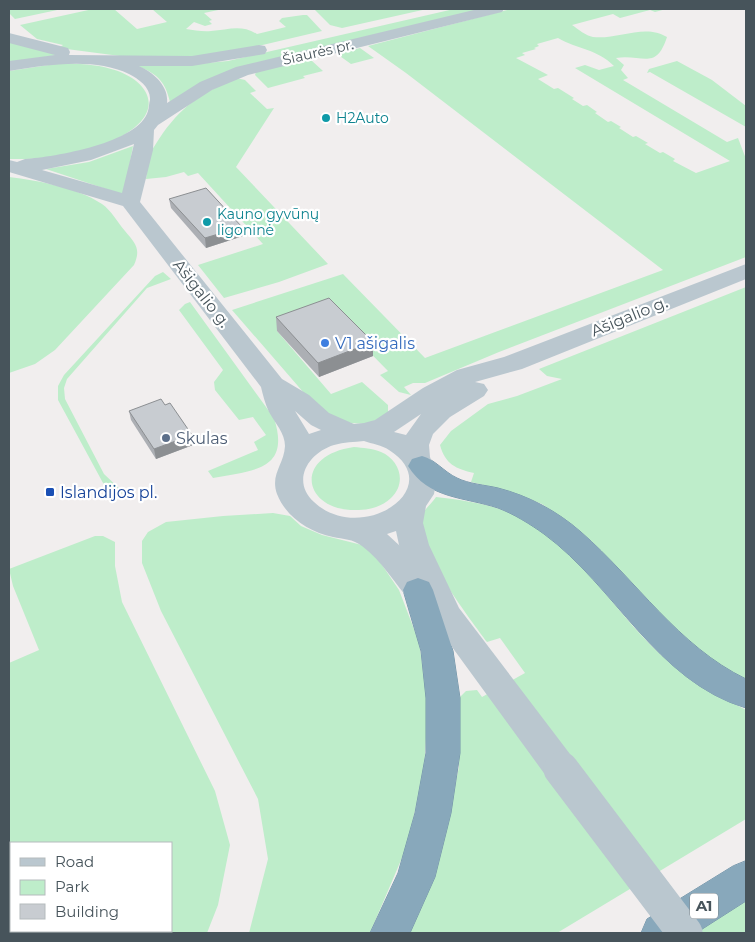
<svg xmlns="http://www.w3.org/2000/svg" width="755" height="942" font-family="Montserrat,sans-serif">
<rect width="100%" height="100%" fill="#f1eeee"/>
<path fill="#beedca" fill-rule="evenodd" d="M 9,9 L 62,9 L 15,19 L 9,13 Z
M 93,9 L 114,9 L 137,29 L 167,22 L 152,9 L 223,9 L 204,13 L 212,20 L 209,21 L 212,24 L 205,26 L 194,22 L 186,29 C 194,30 203,32 211,31 C 228,30 241,24 257,34 L 286,27 L 279,21 L 282,18 L 303,15 L 307,15 L 322,31 L 241,50 L 205,56 L 120,56 L 59,48 L 63,45 L 37,39 L 20,25 Z
M 314,9 L 427,9 L 342,28 L 330,25 Z
M 454,9 L 481,9 L 256,63 L 170,102 C 165,80 156,73 135,65 L 197,64 L 228,61 Z
M 511,9 L 666,9 L 655,12 L 650,10 L 620,18 L 613,14 L 572,25 C 578,29 586,36 593,37 C 617,40 645,23 667,37 C 656,71 643,54 616,58 L 624,65 L 621,70 L 628,78 L 623,80 L 727,142 L 738,138 L 746,159 L 746,257 L 499,352 L 425,383 L 413,383 L 404,387 L 411,395 L 399,392 L 380,375 L 388,371 L 330,312 L 277,331 L 331,394 L 362,382 L 388,405 L 388,415 L 366,424 L 351,423 L 334,419 L 304,393 L 232,310 L 343,274 L 425,358 L 663,270 L 406,73 L 368,46 ZM 558,38 C 577,49 597,49 614,66 L 599,70 L 585,65 L 575,68 L 730,161 L 696,173 L 673,161 L 675,159 L 663,152 L 660,153 L 645,144 L 648,143 L 636,136 L 633,137 L 619,128 L 621,127 L 611,121 L 608,122 L 595,113 L 597,112 L 587,105 L 583,106 L 572,99 L 574,98 L 558,88 L 554,89 L 538,79 L 548,75 L 516,58 L 525,55 L 522,53 L 536,49 L 534,48 L 539,46 L 537,44 Z
M 9,41 L 65,54 L 9,62 Z
M 360,48 L 374,58 L 351,64 L 337,54 Z
M 311,60 L 323,71 L 303,76 L 305,78 L 268,88 L 255,75 L 256,72 L 274,66 Z
M 677,61 L 712,80 L 746,106 L 746,127 L 650,72 L 647,73 L 649,69 Z
M 62,63 C 79,64 95,64 111,69 C 142,77 165,103 134,128 C 101,154 49,160 9,159 L 9,71 Z
M 236,78 L 245,80 L 256,91 L 250,93 L 267,109 L 274,108 L 236,167 L 328,264 L 279,282 L 224,298 L 198,265 L 263,244 L 198,173 L 188,176 L 184,172 L 166,177 L 146,179 C 147,173 147,166 148,160 C 150,151 158,141 163,133 C 185,103 203,93 236,78 Z
M 133,146 L 124,195 L 46,169 L 89,162 Z
M 9,177 C 39,181 76,187 102,204 C 111,210 118,223 125,231 C 136,244 141,249 134,265 L 55,350 L 35,364 L 9,373 Z
M 163,272 L 171,279 L 147,288 L 67,379 L 64,388 L 65,399 L 104,474 L 124,493 L 109,494 L 58,400 L 58,386 L 64,375 L 155,276 Z
M 746,287 L 746,681 L 717,667 L 676,634 L 581,532 L 542,504 L 504,490 L 471,482 L 474,473 C 456,469 445,464 440,445 L 451,431 L 488,404 L 517,396 L 562,379 L 547,376 L 539,369 Z
M 190,302 L 274,418 C 291,471 253,470 213,478 L 208,471 L 258,450 L 254,442 L 266,435 L 253,417 L 239,420 L 215,390 L 214,382 L 223,370 L 179,310 L 185,304 Z
M 354,447 C 363,448 372,448 381,452 C 400,460 407,483 391,498 C 383,506 370,510 359,510 C 303,513 291,456 354,447 Z
M 436,497 C 461,500 486,503 510,513 C 575,540 611,609 661,655 C 687,678 716,694 746,710 L 746,819 L 557,933 L 409,933 L 443,842 L 459,767 L 458,699 L 466,691 L 477,690 L 482,697 L 525,673 L 500,638 L 487,642 C 471,620 413,545 420,518 C 422,512 432,503 436,497 Z
M 273,513 L 290,516 L 301,526 L 322,535 L 362,545 L 376,556 L 399,590 L 419,642 L 428,705 L 424,771 L 407,846 L 370,933 L 249,933 L 268,859 L 258,799 L 161,611 L 142,563 L 142,541 L 148,532 L 166,522 L 223,516 Z
M 95,536 L 103,536 L 115,542 L 115,566 L 122,602 L 215,791 L 230,845 L 218,905 L 207,933 L 9,933 L 9,663 L 39,650 L 13,586 L 9,569 ZM 11,843 L 171,843 L 171,931 L 11,931 Z
M 746,887 L 746,933 L 673,933 Z"/>
<g fill="none" stroke-linecap="round" stroke-linejoin="round">
<defs>
<path id="highway" d="M 422,456 C 436,460 444,472 457,478 C 469,484 485,485 498,488 C 529,496 557,511 581,532 C 637,581 678,646 746,679 L 746,708 C 656,681 615,586 544,534 C 530,524 514,514 498,508 C 465,497 428,499 408,466 L 412,459 Z
M 418,578 L 429,582 L 433,590 L 453,651 L 460,698 L 460,753 L 451,813 L 435,877 L 410,933 L 370,933 L 398,873 L 415,813 L 426,753 L 426,698 L 421,651 L 403,590 L 407,582 Z
M 746,861 L 746,901 L 696,933 L 641,933 L 647,919 L 733,866 Z"/>
</defs>
<use href="#highway" stroke="#7393a7" stroke-width="1"/>
<path fill="#bac7cf" fill-rule="evenodd" d="M 478,9 L 504,9 L 502,12 L 248,75 L 212,90 L 158,125 L 154,130 L 153,150 L 140,202 L 282,379 L 309,395 L 329,413 L 354,424 L 364,423 L 375,420 L 423,388 L 457,370 L 504,357 L 746,264 L 746,279 L 522,369 L 475,382 L 484,384 L 488,390 L 484,396 L 450,417 L 433,434 L 429,445 L 430,457 L 437,476 L 434,494 L 426,506 L 423,523 L 429,545 L 459,608 L 573,758 L 579,769 L 573,780 L 561,785 L 549,780 L 436,625 L 431,614 L 420,611 L 412,603 C 395,584 382,561 362,546 C 353,539 343,539 333,537 C 309,532 286,517 277,494 C 270,474 284,465 285,446 C 285,433 275,423 269,412 C 265,404 263,395 261,387 L 123,206 L 9,172 L 9,160 L 17,162 L 25,159 C 54,157 139,143 148,111 C 149,108 149,103 150,100 C 151,88 139,79 129,74 C 94,57 46,65 9,71 L 9,61 L 55,55 L 9,43 L 9,33 L 68,48 L 70,52 L 69,55 L 192,56 L 259,45 L 265,46 L 267,50 L 265,54 L 259,55 L 192,66 L 139,66 C 153,72 169,86 167,103 L 200,82 L 236,67 ZM 134,144 L 122,193 L 42,170 L 91,160 ZM 295,411 L 311,425 L 321,430 L 309,434 ZM 421,414 L 406,435 L 394,432 ZM 364,441 C 372,444 382,445 389,450 C 449,488 361,546 314,502 C 291,481 308,453 334,445 C 344,442 354,442 364,441 ZM 396,531 L 399,545 L 400,546 L 387,534 Z"/>
<use href="#highway" fill="#88a8bb" fill-rule="evenodd"/>
<path stroke="#bac7cf" stroke-width="35" d="M 561,769 L 685,933"/>
</g>
<path fill="#acafb4" d="M 169,199 L 242,227 L 243,236 L 206,248 L 171,208 Z
M 276,317 L 373,356 L 319,377 L 277,331 Z
M 129,411 L 193,445 L 156,459 L 131,420 Z"/>
<path fill="#8c8f92" d="M 242,227 L 243,236 L 206,248 L 205,238 Z
M 373,342 L 373,356 L 319,377 L 318,363 Z
M 192,435 L 193,445 L 156,459 L 154,449 Z"/>
<path fill="#c8ccd1" stroke="#8c8f92" d="M 206,188 L 242,227 L 205,238 L 169,199 Z
M 329,298 L 373,342 L 318,363 L 276,317 Z
M 161,399 L 165,405 L 170,403 L 192,435 L 154,449 L 129,411 Z"/>
<g fill="#0f9aa8" stroke="#fff" stroke-width="2">
<circle cx="326" cy="118" r="5"/>
<circle cx="207" cy="222" r="5"/>
</g>
<circle fill="#3f7fe0" stroke="#fff" stroke-width="2" cx="325" cy="343" r="5"/>
<circle fill="#5c6f8a" stroke="#fff" stroke-width="2" cx="166" cy="438" r="5"/>
<rect fill="#1a4fb4" stroke="#fff" stroke-width="2" x="45" y="487" width="10" height="10" rx="2.5"/>
<g text-anchor="middle" stroke-width="4.5" stroke-linejoin="round" paint-order="stroke">
<g font-size="14" fill="#47545b" stroke="#fff">
<text transform="translate(318 52) rotate(-13)" y="5">Šiaurės pr.</text>
</g>
<g font-size="14" fill="#0d838f" stroke="#fff" text-anchor="start">
<text x="336" y="123">H2Auto</text>
<text x="217" y="219">Kauno gyvūnų<tspan x="217" dy="16">ligoninė</tspan></text>
</g>
<rect fill="#fff" stroke="#7e878c" stroke-width="1" x="690" y="893.5" width="28" height="25" rx="4"/>
<g font-size="15" font-weight="bold" fill="#47545b">
<text x="704" y="911">A1</text>
</g>
<g font-size="16" fill="#47545b" stroke="#fff">
<text transform="translate(202 293) rotate(52)" y="6">Ašigalio g.</text>
<text transform="translate(629 316) rotate(-22)" y="6">Ašigalio g.</text>
</g>
<g font-size="16" fill="#366cbe" stroke="#fff" text-anchor="start">
<text x="335" y="349">V1 ašigalis</text>
</g>
<g font-size="16" fill="#4e5e75" stroke="#fff" text-anchor="start">
<text x="176" y="444">Skulas</text>
</g>
<g font-size="16" fill="#164399" stroke="#fff" text-anchor="start">
<text x="60" y="498">Islandijos pl.</text>
</g>
</g>
<rect width="755" height="942" fill="none" stroke="#47545b" stroke-width="20"/>
<rect x="10" y="842" width="162" height="90" fill="#ffffff" stroke="#b5bbbd"/>
<rect x="20" y="858" width="25" height="8" fill="#bac7cf" stroke="#b5bbbd"/>
<text x="55" y="867" font-size="15" fill="#47545b">Road</text>
<rect x="20" y="880" width="25" height="15" fill="#beedca" stroke="#b5bbbd"/>
<text x="55" y="892" font-size="15" fill="#47545b">Park</text>
<rect x="20" y="904" width="25" height="15" fill="#c8ccd1" stroke="#b5bbbd"/>
<text x="55" y="917" font-size="15" fill="#47545b">Building</text>
</svg>
